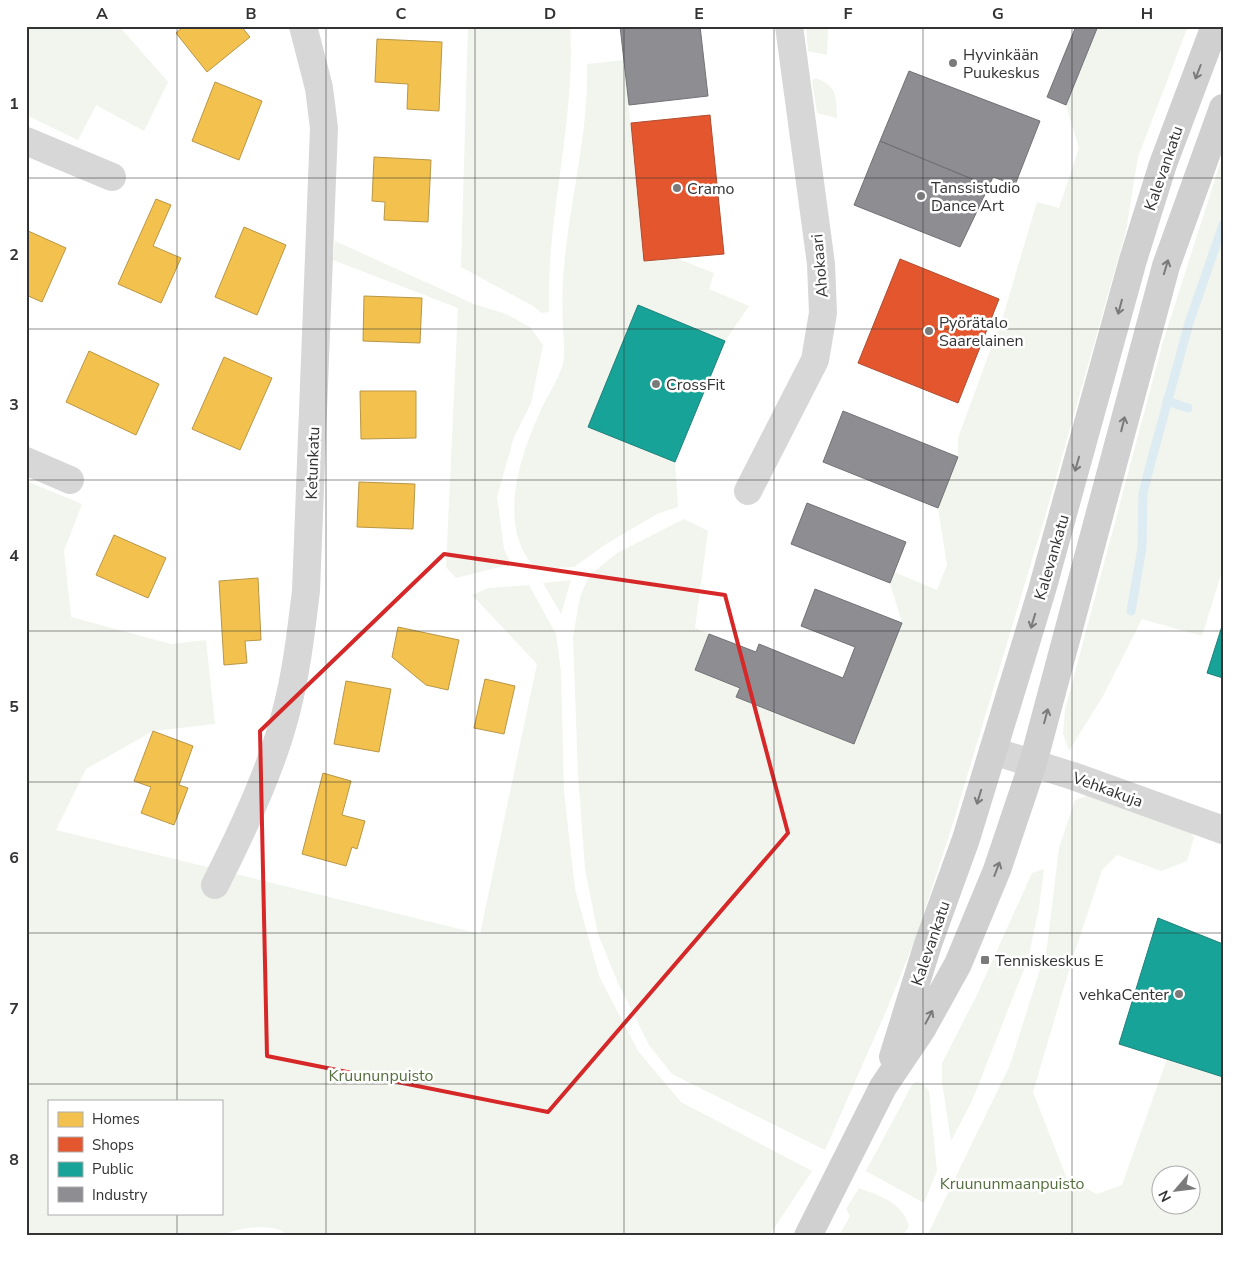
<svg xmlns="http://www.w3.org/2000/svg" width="1249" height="1262" font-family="'Nunito Sans',sans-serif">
<rect width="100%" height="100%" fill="#fff"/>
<path fill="#f1f5ed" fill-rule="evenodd" d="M 26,26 L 119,26 L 168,82 L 144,131 L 96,105 L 78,140 L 26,115 Z
M 468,26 L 570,26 C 576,122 546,216 549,312 L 542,313 L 533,306 L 461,267 Z
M 806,26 L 826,26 L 828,32 L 827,55 L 808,51 Z
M 1098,26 L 1188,26 L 1138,157 L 1126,231 L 1044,520 L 953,823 L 916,937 L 887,1009 L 825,1150 L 672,1074 L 649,1045 L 618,983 L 598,934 L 585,869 L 578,774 L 573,637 L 580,597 L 589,576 L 617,553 L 684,519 L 708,531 L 695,628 L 709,634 L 695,670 L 740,688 L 736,697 L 854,744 L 902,623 L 890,583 L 894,572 L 937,590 L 947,565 L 938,508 L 958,457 L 958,438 L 1004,313 L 1037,202 L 1059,208 L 1079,148 L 1066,105 Z
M 624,60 L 644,261 L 676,258 L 714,273 L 709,289 L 749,306 L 725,341 L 588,427 L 675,462 L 678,507 L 657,514 L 606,544 L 574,567 L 537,569 C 495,529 520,455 541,410 C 549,392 561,377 564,358 C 565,348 563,337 563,328 C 562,308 562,287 564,267 C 570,199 589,132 587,64 Z
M 815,78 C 838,86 836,96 837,118 L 817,113 L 812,81 Z
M 1223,154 L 1223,568 L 1202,636 L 1142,619 L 1103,696 L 1069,751 L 1063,734 L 1065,710 L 1163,342 Z
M 335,241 L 474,304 L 506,314 L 530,327 L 543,345 L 531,403 L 514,437 L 497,497 L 504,549 L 511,564 L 456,578 L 446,567 L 458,308 L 333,260 Z
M 26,481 L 82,504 L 64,551 L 71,617 L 171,644 L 206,640 L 215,724 L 153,731 L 86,769 L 56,830 L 480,934 L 537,664 L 472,595 L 488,588 L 529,585 L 556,634 L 561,671 L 564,792 L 575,889 L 599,976 L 638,1051 L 681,1102 L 812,1171 L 769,1236 L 291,1236 C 285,1233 278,1228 272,1228 C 258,1226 234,1228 222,1236 L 26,1236 ZM 49,1101 L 221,1101 L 221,1213 L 49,1213 Z
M 571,580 L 561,614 L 543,583 Z
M 1089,795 L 1190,830 L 1194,838 L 1187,861 L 1161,871 L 1117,855 L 1102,870 L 1072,960 L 1033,1092 L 1067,1179 L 1097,1194 L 1122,1185 L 1167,1059 L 1223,1077 L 1223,1236 L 927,1236 L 1010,1065 L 1047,947 L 1059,848 L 1075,800 ZM 1162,1174 L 1192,1174 L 1192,1204 L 1162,1204 Z
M 1044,869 L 1039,908 L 1028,959 L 972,1101 L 951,1141 L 942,1082 L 942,1063 L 976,997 L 1032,873 Z
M 916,1082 L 923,1084 L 929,1091 L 937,1171 L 924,1203 L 866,1171 L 912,1085 Z
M 859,1188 C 880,1196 902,1202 909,1226 L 903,1236 L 839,1236 L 850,1216 L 846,1209 Z"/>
<path fill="#f2c14e" stroke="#b99646" d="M 184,26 L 241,26 L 250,37 L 207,72 L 176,33 Z
M 377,39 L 442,42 L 439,111 L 407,109 L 408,84 L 375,82 Z
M 215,82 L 262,101 L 239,160 L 192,141 Z
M 374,157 L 431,160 L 428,222 L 384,220 L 385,202 L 372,201 Z
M 156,199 L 171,205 L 153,246 L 181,258 L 161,303 L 118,284 Z
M 244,227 L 286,245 L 257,315 L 215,297 Z
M 26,230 L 66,248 L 42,302 L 26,295 Z
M 364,296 L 422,298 L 420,343 L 363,341 Z
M 89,351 L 159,384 L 136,435 L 66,402 Z
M 224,357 L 272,378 L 240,450 L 192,429 Z
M 360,391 L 416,391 L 416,438 L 361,439 Z
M 359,482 L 415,484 L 413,529 L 357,527 Z
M 114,535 L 166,558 L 148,598 L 96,575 Z
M 258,578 L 261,640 L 245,641 L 247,663 L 224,665 L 219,581 Z
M 398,627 L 459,640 L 448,690 L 426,685 L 392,657 Z
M 485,679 L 515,686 L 504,734 L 474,728 Z
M 346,681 L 391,689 L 379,752 L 334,744 Z
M 153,731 L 193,746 L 179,785 L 188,788 L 174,825 L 141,813 L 151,787 L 134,781 Z
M 323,773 L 351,781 L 342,815 L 365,821 L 357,849 L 352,847 L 346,866 L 302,854 Z"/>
<path fill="#e4572e" stroke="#af4c30" d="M 710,115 L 724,254 L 644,261 L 631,123 Z
M 900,259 L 999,299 L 958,403 L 858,363 Z"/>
<path fill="#17a398" stroke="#1f817a" d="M 638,305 L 725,341 L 675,462 L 588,427 Z
M 1223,623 L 1223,678 L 1207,673 Z
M 1158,918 L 1223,944 L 1223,1077 L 1119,1044 Z"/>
<path fill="#8d8d92" stroke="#727276" d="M 620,26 L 700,26 L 708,96 L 629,105 Z
M 1076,26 L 1098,26 L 1066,105 L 1047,97 Z
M 909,71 L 1040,121 L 1015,185 L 993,177 L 989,186 L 880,141 Z
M 880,141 L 989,186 L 960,247 L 854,205 Z
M 843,411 L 958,457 L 938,508 L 823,462 Z
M 807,503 L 906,542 L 890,583 L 791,544 Z
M 815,589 L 902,623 L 854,744 L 736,697 L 740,688 L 695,670 L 709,634 L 756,652 L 759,644 L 843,678 L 855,647 L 801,626 Z"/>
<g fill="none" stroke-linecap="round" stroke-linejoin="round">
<path stroke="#ddebf3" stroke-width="9" d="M 1167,401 L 1188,408
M 1131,611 L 1142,548 L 1143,493 L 1151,462 L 1189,323 L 1223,225"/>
<path stroke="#d7d7d7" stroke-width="28" d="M 26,141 L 112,177
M 26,461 L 70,480
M 748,491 L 815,360 L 823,313 L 821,264 L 789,26
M 993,751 L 1073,776 L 1223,830
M 215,885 C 241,834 274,764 287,708 C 297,669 301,631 306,591 L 324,128 L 319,88 L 303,26"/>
<path stroke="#d0d0d0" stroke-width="28" d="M 893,1057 L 928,944 L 966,839 L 1042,590 L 1133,260 L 1163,164 L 1215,26
M 808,1236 L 883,1087 L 922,1029 L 958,964 L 997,870 L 1033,763 L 1166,266 L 1223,108"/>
</g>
<defs><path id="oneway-shaft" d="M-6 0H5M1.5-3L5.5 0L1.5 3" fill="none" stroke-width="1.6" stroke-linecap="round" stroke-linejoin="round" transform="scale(1.25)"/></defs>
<g stroke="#7a7a7a">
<use href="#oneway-shaft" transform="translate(1198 72) rotate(111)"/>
<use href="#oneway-shaft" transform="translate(1166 267) rotate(-73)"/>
<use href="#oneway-shaft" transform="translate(1120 307) rotate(105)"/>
<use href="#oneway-shaft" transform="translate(1123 424) rotate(-76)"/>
<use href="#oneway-shaft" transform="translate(1077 464) rotate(106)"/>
<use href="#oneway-shaft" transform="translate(1033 621) rotate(107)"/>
<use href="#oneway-shaft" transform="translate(1046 716) rotate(-75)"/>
<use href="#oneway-shaft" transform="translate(979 797) rotate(107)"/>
<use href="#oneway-shaft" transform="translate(997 869) rotate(-69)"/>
<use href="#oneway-shaft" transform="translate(929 1017) rotate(-62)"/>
</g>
<path fill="none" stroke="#d62828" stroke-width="4" stroke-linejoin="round" d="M 444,554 L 725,595 L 788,833 L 548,1112 L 267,1056 L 260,731 Z"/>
<path fill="none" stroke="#333" stroke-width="1" stroke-opacity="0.55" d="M 177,26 L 177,1101M 326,26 L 326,1236M 475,26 L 475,1236M 624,26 L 624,1236M 774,26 L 774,1236M 923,26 L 923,1236M 1072,26 L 1072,1236M 26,178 L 1223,178M 26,329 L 1223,329M 26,480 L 1223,480M 26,631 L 1223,631M 26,782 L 1223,782M 26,933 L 1223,933M 26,1084 L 1223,1084M 177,1213 L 177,1236"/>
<g fill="#7a7a7a" stroke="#fff" stroke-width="2">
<circle cx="953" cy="63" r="5"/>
<circle cx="677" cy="188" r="5"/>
<circle cx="921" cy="196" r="5"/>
<circle cx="929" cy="331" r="5"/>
<circle cx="656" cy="384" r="5"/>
<rect x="980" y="955" width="10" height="10" rx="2.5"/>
<circle cx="1179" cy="994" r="5"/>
</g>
<g text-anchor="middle" stroke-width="5" stroke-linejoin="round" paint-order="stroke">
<g font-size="16" fill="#333" stroke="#fff" text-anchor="start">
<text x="963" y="60">Hyvinkään<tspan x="963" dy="18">Puukeskus</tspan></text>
<text x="931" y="193">Tanssistudio<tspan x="931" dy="18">Dance Art</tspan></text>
<text x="687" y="194">Cramo</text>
<text x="939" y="328">Pyörätalo<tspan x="939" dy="18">Saarelainen</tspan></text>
<text x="666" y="390">CrossFit</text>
<text x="995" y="966">Tenniskeskus E</text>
<text x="1169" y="1000" text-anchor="end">vehkaCenter</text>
</g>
<g font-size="16" fill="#333" stroke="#fff">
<text transform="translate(1163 168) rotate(-71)" y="6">Kalevankatu</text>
<text transform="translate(819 266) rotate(-95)" y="6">Ahokaari</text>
<text transform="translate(312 463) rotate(-88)" y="6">Ketunkatu</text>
<text transform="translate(1051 557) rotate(-74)" y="6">Kalevankatu</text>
<text transform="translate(1108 789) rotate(20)" y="6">Vehkakuja</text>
<text transform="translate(930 943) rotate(-71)" y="6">Kalevankatu</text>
</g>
<g font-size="16" fill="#56703f" stroke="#fff">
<text x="381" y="1081">Kruununpuisto</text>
<text x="1012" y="1189">Kruununmaanpuisto</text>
</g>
</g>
<rect width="1249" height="1262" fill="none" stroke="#ffffff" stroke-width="55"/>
<rect x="48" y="1100" width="175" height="115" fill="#ffffff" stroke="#adadad"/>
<rect x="58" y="1112" width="25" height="15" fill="#f2c14e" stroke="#adadad"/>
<text x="92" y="1124" font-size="15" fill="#333333">Homes</text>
<rect x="58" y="1137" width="25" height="15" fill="#e4572e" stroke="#adadad"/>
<text x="92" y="1150" font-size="15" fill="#333333">Shops</text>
<rect x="58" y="1162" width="25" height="15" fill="#17a398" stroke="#adadad"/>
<text x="92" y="1174" font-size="15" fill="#333333">Public</text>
<rect x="58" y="1187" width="25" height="15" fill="#8d8d92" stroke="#adadad"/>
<text x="92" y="1200" font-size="15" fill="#333333">Industry</text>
<g transform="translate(1176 1190) rotate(242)"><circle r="24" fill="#ffffff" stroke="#adadad"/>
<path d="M0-4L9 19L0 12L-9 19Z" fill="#7a7a7a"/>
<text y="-8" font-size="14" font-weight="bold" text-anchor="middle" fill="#333333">N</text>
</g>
<rect x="28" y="28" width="1194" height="1206" fill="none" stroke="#333" stroke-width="2"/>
<g font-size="16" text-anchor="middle" font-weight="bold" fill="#333">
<text x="102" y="19">A</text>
<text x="251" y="19">B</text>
<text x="401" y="19">C</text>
<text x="550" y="19">D</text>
<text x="699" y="19">E</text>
<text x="848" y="19">F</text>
<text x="998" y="19">G</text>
<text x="1147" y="19">H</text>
<text x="14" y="109">1</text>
<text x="14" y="260">2</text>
<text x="14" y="410">3</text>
<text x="14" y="561">4</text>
<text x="14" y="712">5</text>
<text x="14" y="863">6</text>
<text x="14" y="1014">7</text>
<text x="14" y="1165">8</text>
</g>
</svg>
